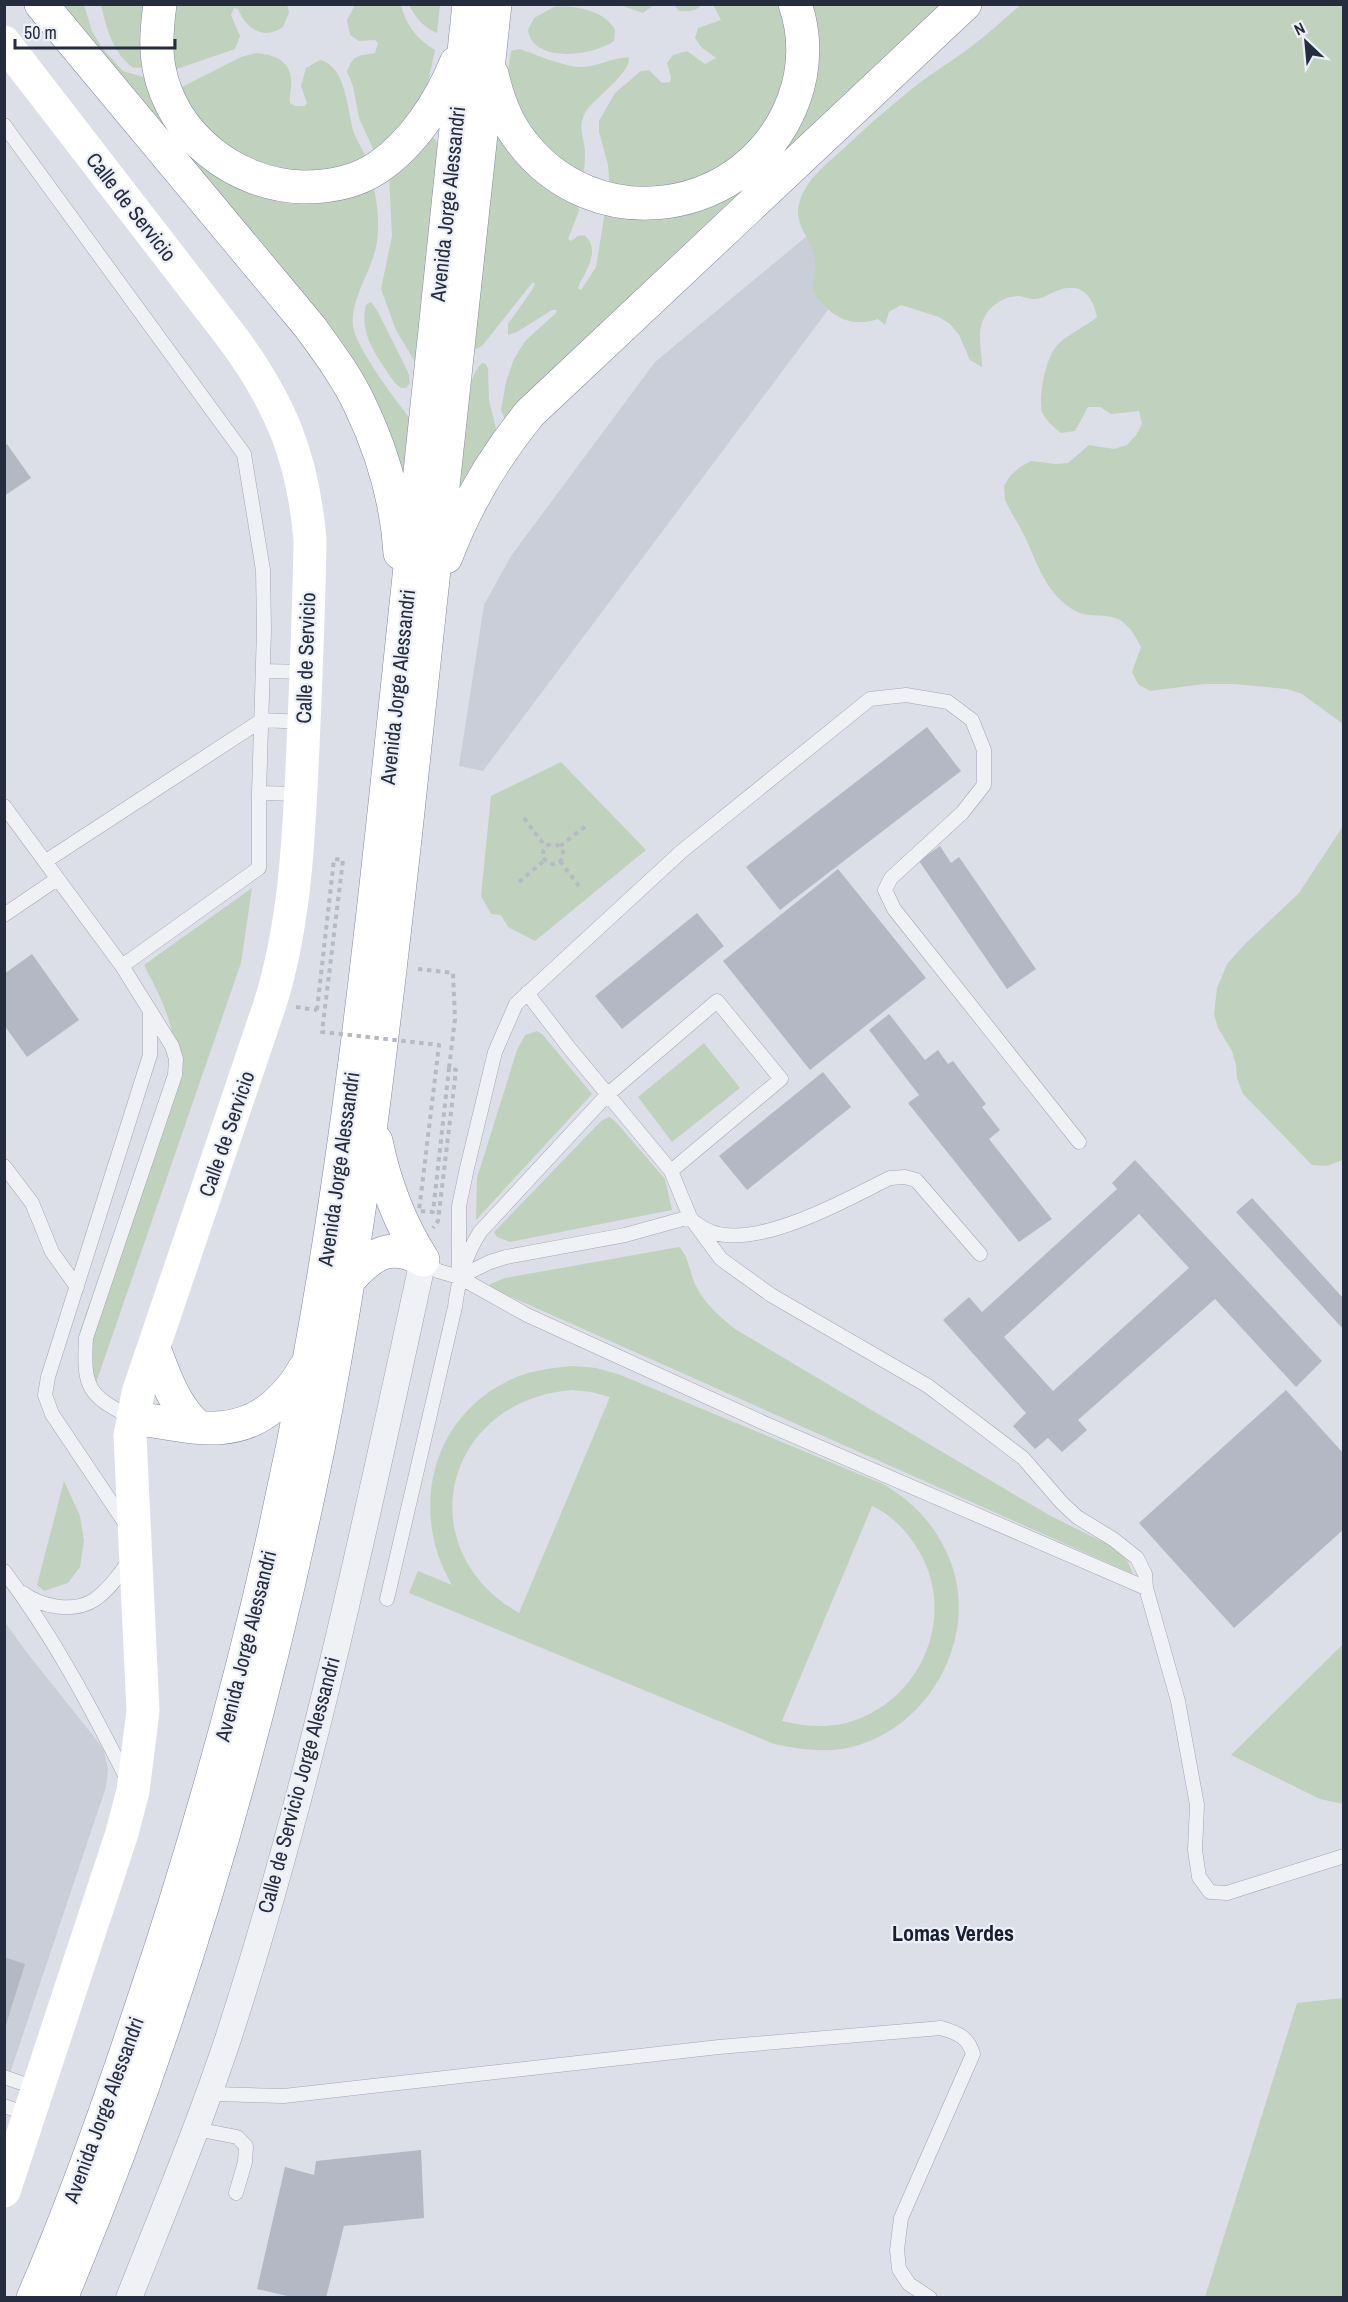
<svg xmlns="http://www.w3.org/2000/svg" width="1348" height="2302" font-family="'Archivo Narrow',sans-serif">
<rect width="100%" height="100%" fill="#dcdfe7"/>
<path fill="#caced9" d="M 919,143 L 941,159 L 483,771 L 459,766 L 484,605 L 511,556 L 655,362 Z
M 4,1621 L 28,1654 L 98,1742 L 104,1751 L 108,1770 L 106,1787 L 5,2088 Z"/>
<path fill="#c0d2bd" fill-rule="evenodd" d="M 287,4 L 289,13 L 283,27 C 263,41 246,28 238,9 L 234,8 L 231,15 L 240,36 L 235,49 L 174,70 L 170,22 L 172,5 Z
M 1022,4 L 1343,5 L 1343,724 L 1302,694 L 1287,689 L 1233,684 L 1204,684 L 1150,691 L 1138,684 L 1132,672 L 1141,647 C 1117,597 1098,628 1069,607 C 1045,590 1037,563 1025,537 C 1019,524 1011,513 1005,500 L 1004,486 L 1010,476 L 1020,467 L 1031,461 L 1056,464 L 1068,463 L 1089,445 L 1114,449 L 1127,445 L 1136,435 L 1142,424 L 1139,411 L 1111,414 L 1100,407 L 1088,407 L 1075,431 L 1061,433 C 1054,427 1046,421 1042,412 C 1038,397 1046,359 1055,348 C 1066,334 1084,328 1097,317 C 1093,296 1081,282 1059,290 C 1050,293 1042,300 1032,299 C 1028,299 1023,296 1019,296 C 1006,296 994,303 987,313 C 975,330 982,348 982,367 L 970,360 L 959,335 L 950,324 L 939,317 L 901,305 L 889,312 L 885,325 L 878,319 C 849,329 829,315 812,291 C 813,279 817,267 814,255 C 810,237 794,225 799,204 C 804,182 825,165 841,151 C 864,129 888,108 913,88 C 937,69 964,54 987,34 C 999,24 1009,14 1022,4 Z
M 57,5 L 84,5 L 92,31 L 103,49 L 123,71 L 150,79 L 214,169 L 373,183 C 377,202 380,223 377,242 C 373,270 350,298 353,326 C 356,349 399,404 414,424 L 403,469 L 400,469 Z
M 101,5 L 149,5 L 148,67 L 134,68 C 113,55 106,26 101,5 Z
M 355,5 L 401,5 C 406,25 417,40 435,50 L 426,92 L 411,122 L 374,151 L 359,118 L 353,86 L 347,72 C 353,54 359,56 375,53 L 378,43 L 375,40 L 359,41 L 350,35 L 347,20 Z
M 409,5 L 440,5 L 437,33 C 424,28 415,17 409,5 Z
M 620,5 L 654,5 L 643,13 Z
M 674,5 L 702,5 C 696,11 688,12 679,11 Z
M 713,5 L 788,5 L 794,33 L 774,126 L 699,185 L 610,190 L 608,165 L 599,132 L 599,121 L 615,93 L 641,71 L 649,70 L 662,83 L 670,82 L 671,78 L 667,63 L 673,55 L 687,51 L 705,64 L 716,58 L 701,47 L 695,38 L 698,28 L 721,20 Z
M 807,5 L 955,5 L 508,427 L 501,410 L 506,382 L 514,359 L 525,341 L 555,314 L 557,310 L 552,310 L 517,332 L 508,335 L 508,324 L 532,290 L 535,284 L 533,282 L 482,346 L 474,350 L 492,125 L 577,203 L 579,211 L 568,239 L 571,241 L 578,236 L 584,235 C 601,248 587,270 579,285 L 578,288 L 581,290 L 596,267 L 605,211 L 762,166 Z
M 554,7 C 574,5 605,10 615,30 L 614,41 C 593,56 533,64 528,30 L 534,18 Z
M 520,49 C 536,55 568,68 583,67 C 596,67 620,55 629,58 C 631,72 595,98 586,111 C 577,126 584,137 585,152 C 585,162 584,171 583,180 L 521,124 L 508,72 L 511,51 Z
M 256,53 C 272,54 290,60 291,79 C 292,87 289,95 290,103 L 295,106 L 305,106 L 307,103 L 301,86 L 306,68 L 320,60 C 347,66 347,112 354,133 C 358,143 364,152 369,162 L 316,175 L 254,164 L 205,129 L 180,88 L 241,57 Z
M 432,138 L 435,139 L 438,147 L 418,367 L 396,330 L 381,289 L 392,236 L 389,174 Z
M 371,302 L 377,310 L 409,374 L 410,383 L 406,388 L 401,388 L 396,384 C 380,361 358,335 366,305 Z
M 482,363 L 486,364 L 488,369 L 489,400 L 497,433 L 455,502 C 458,475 462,378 482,363 Z
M 561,762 L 646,850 L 535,941 L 508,927 L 501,915 L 491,914 L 481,896 L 491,796 Z
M 1343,826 L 1343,1160 L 1327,1166 L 1312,1165 L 1243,1094 L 1237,1078 L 1236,1065 L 1232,1051 L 1218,1028 L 1214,1014 L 1217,988 L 1227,964 L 1244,945 L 1299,893 Z
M 252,888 L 241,963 L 96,1383 L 84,1361 L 80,1331 L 174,1063 C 176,1025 161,998 144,965 Z
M 537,1031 L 543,1035 L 592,1094 L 476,1220 L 477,1178 L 517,1050 L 525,1035 Z
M 704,1043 L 740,1088 L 672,1142 L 638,1097 Z
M 609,1117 L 615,1121 L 665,1179 L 672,1210 L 510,1242 L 497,1237 L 494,1232 L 498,1228 L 601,1121 Z
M 679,1247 C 689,1256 690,1275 696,1286 C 706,1305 719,1316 735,1329 L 1049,1515 L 1111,1546 L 1127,1560 L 1133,1574 L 491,1288 L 490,1284 L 505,1278 Z
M 573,1366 L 596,1368 L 618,1374 L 883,1484 C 910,1500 931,1520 945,1549 C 986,1629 931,1734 842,1749 C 819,1752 797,1749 774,1744 L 409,1593 L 418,1571 L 452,1585 C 410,1514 429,1421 506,1382 C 527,1371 549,1368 573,1366 ZM 572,1390 L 591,1392 L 610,1397 L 519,1613 C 407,1549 444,1400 572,1390 ZM 872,1506 C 892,1515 909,1533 920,1553 C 955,1614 924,1694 858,1719 C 833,1729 808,1727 782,1721 Z
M 64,1481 L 80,1516 L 84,1541 L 80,1567 L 68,1583 L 44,1591 L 37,1585 Z
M 1343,1644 L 1343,1804 L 1320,1799 L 1231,1755 Z
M 1343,1998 L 1343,2297 L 1205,2297 L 1297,2003 Z"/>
<path fill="#b3b8c4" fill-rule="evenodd" d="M 7,444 L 31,478 L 4,496 L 4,446 Z
M 927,727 L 961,771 L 780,910 L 746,867 Z
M 940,846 L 951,863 L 959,857 L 1036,969 L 1007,989 L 919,861 Z
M 838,869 L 926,978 L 810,1070 L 723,961 Z
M 697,913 L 724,946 L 622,1029 L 595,996 Z
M 32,954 L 79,1020 L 27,1057 L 4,1025 L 4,974 Z
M 889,1014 L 925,1060 L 938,1050 L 948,1064 L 953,1061 L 986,1104 L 982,1107 L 1000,1130 L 989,1139 L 1052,1219 L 1019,1242 L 908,1103 L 919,1095 L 869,1030 Z
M 823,1072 L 851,1107 L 747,1190 L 719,1156 Z
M 1135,1160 L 1322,1361 L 1296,1387 L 1215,1299 L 1078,1420 L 1087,1430 L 1062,1452 L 1048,1438 L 1035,1449 L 1013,1426 L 1026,1413 L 943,1320 L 969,1297 L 982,1312 L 1117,1189 L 1112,1183 ZM 1139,1214 L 1189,1268 L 1053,1391 L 1004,1337 Z
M 1252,1198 L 1344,1299 L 1344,1330 L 1236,1212 Z
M 1286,1390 L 1344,1454 L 1344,1529 L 1234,1628 L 1139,1523 Z
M 4,1957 L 25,1964 L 5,2028 L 4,2028 Z
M 421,2150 L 424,2218 L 344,2226 L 326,2298 L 296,2298 L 257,2289 L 285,2167 L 314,2175 L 316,2161 Z"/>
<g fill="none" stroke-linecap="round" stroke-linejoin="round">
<defs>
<path id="lane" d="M 4,125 L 244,454 L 263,570 L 264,630 L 259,793 L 259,868 L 122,966
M 263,671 L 306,672
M 259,793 L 301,794
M 4,806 L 122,966 L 172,1046 L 176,1059 L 175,1075 L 86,1338 C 83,1388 88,1396 133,1418
M 46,861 L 262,720 L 304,722
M 4,915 L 57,879
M 527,993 L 570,1049 L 671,1171 L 690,1217 L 721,1259 L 771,1295 L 928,1386 L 1023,1458 L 1062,1503 L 1077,1517 L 1113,1539 L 1137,1558 L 1145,1574 L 1146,1588 L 1178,1701 L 1197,1805 L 1195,1850 L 1199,1877 L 1210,1892 L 1227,1893 L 1344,1856
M 4,1166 L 32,1203 L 52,1252 L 77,1287
M 696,1223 C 739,1262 846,1199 890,1178 L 905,1177 L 916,1180 L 980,1254
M 423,1260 L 438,1271 L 459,1277 L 527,1315 L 764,1423 L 1146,1588
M 459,1277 L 459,1206 L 467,1168 L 495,1052 L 516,1004 L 682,851 L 870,699 L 906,695 L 948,702 L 972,720 L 984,750 L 984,785 L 962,813 L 891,878 L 885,890 L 894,909 L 1079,1142
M 459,1277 L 490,1262 L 506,1257 L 625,1235 L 690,1217
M 127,1526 L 52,1414 L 45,1395 L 48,1377 L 150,1055 L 150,1011
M 4,1571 C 54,1637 91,1708 128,1781
M 23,1593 C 41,1607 74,1613 94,1600 C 109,1590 121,1573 131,1558
M 387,1599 L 455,1307 C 459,1277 464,1258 480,1232 L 607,1095 L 717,1001 L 781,1079 L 671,1171
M 4,2077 L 39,2089
M 209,2091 L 215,2094 L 284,2096 L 719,2047 L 941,2028 C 958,2033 968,2037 973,2054 L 901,2218 L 897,2250 L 899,2269 L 909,2284 L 930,2298
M 4,2106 L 30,2115
M 196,2129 L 237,2137 L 246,2146 L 245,2162 L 236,2193"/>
<path id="street" d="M 129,2298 C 163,2212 199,2126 228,2039 C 311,1784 366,1521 423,1260"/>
<path id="highway" d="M 41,4 L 310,327 C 328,352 347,377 360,405 C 382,451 397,503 400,553
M 160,4 C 157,26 155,47 159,68 C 172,136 235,185 303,187 C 328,187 356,182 377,168 C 413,144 440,102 456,63
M 492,74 C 497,96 504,118 518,137 C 592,241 750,218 794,99 C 805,69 806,35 795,4
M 446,557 C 466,504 494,457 530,413 L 965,4
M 376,1141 C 385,1185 399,1222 423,1260
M 347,1282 C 370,1256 389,1240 423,1260
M 154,1348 C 164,1375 175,1407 197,1426
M 133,1418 C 184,1424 231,1443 275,1405 C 286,1395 297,1383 304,1369
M 33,2298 C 74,2204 108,2107 140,2011 C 212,1798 269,1582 309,1361 C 345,1164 368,965 389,766 C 417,512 442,258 469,4
M 61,2298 C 175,2027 258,1741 317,1454 C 358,1253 381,1050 404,848 C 436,567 463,285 495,4"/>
</defs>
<use href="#lane" stroke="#a1a6b1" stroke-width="15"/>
<use href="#street" stroke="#a1a6b1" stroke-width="27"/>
<use href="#highway" stroke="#838b9e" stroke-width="34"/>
<path stroke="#b6bac2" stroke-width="4" stroke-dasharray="4.5 4.5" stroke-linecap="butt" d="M 524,818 L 546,847
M543 854a10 10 0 1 1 20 0a10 10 0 1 1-20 0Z
M 560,846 L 587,825
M 560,861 L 582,890
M 519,882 L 545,860
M 418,969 L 453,973 L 455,1019 L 449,1068 L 456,1070 L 438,1221 L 433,1228
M 296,1007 L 317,1010"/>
<use href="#lane" stroke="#eff1f5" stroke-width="14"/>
<use href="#street" stroke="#eff1f5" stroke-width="26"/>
<path stroke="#fff" stroke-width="33" d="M 4,42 L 231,336 C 281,403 303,458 310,540 C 309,609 306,678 303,746 C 299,833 296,921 270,1004 L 138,1393 L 130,1436 L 143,1711 L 133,1791 L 122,1833 L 4,2191"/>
<use href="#highway" stroke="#fff" stroke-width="33"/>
<path stroke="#b6bac2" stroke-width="4" stroke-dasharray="4.5 4.5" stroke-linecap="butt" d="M 317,1010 L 334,859 L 343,860 L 322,1032 L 439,1045 L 419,1211 L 433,1212 L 449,1068"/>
</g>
<g text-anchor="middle" stroke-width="4.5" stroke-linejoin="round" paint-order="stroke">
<g font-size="21" fill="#252c3e" stroke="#eceff5">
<text transform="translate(448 204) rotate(-84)" y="7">Avenida Jorge Alessandri</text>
<text transform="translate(131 207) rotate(52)" y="7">Calle de Servicio</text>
<text transform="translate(306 658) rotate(-88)" y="7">Calle de Servicio</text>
<text transform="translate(398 687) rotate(-84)" y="7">Avenida Jorge Alessandri</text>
<text transform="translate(227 1134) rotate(-71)" y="7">Calle de Servicio</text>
<text transform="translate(339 1169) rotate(-82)" y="7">Avenida Jorge Alessandri</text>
<text transform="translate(246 1646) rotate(-76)" y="7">Avenida Jorge Alessandri</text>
<text transform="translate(299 1785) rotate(-75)" y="7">Calle de Servicio Jorge Alessandri</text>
<text transform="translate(104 2110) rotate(-70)" y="7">Avenida Jorge Alessandri</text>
</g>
<g font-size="22" font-weight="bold" fill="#181d2f" stroke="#eceff5">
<text x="953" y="1941">Lomas Verdes</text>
</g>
</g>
<rect width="1348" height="2302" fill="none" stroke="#252c3e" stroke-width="12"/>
<g transform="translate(1306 42) rotate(334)" stroke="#eceff5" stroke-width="4.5" paint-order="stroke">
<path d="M0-4.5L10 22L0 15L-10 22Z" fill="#252c3e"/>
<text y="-9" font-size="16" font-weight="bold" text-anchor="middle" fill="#252c3e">N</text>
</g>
<path d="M15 39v9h160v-9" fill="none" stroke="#252c3e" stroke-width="3"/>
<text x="24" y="39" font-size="18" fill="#252c3e" stroke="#eceff5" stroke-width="4.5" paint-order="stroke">50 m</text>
</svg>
